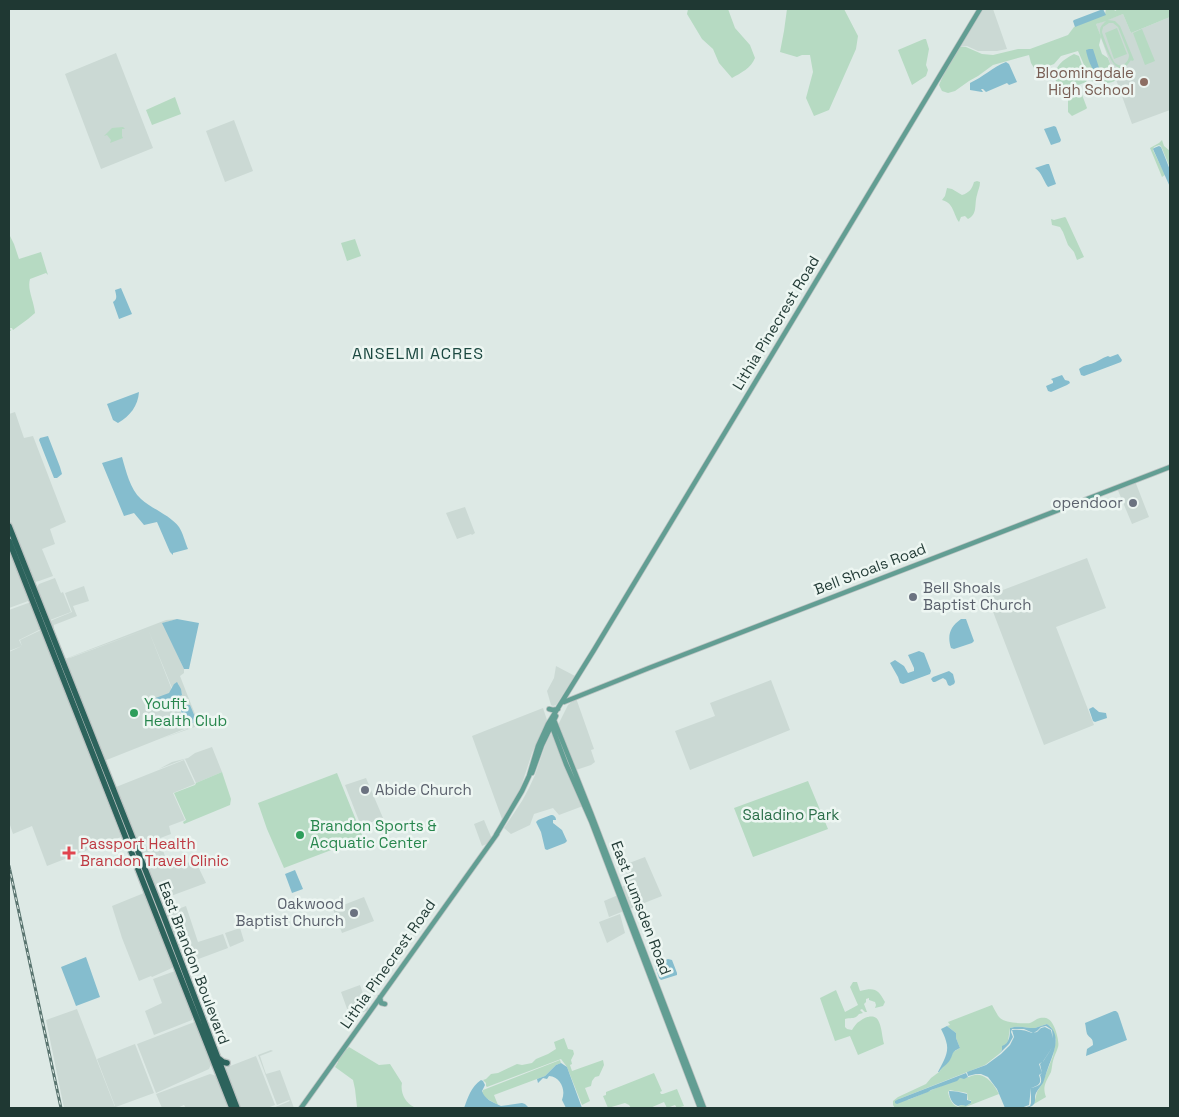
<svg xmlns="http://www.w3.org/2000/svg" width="1179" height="1117" font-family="'Space Grotesk',sans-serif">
<rect width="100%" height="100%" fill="#dde9e5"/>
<path fill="#cbd9d4" d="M 981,9 L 993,9 L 1007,49 L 997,51 L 978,51 L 967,46 L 960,47 L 959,45 Z
M 1123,14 L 1131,33 L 1170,17 L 1170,110 L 1132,124 L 1096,24 Z
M 116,53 L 153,148 L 101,169 L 65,74 Z
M 234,120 L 253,171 L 225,182 L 206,131 Z
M 15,412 L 24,438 L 33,436 L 66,522 L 50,529 L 55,544 L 42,549 L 53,576 L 39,581 L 35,582 L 33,580 L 9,519 L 9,414 Z
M 1135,481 L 1149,517 L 1132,524 L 1117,488 Z
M 465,507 L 475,533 L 472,535 L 471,534 L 457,539 L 446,513 Z
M 9,544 L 31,600 L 9,608 Z
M 1087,558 L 1106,608 L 1056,627 L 1094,725 L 1044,745 L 987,596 Z
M 55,578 L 61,593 L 63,592 L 71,612 L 50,620 L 37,587 L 39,584 Z
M 84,586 L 89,601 L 73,606 L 77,616 L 54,625 L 54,628 L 53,628 L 50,621 L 72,612 L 65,593 Z
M 31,602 L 41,629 L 19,640 L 22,646 L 9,651 L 9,610 Z
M 177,619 L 163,623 L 184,669 L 184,673 L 180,676 L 187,694 L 199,724 L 203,724 L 161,739 L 187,729 L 187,726 L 195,722 L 196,720 L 190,706 L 187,705 L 184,701 L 178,703 L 176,698 L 182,694 L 178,683 L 175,683 L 172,688 L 148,629 L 71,657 L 65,660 L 65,659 L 166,620 Z
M 148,629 L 187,728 L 104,761 L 66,661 L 67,659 Z
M 41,630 L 121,837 L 47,866 L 32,826 L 13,834 L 9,822 L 9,652 L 22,646 L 20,640 Z
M 556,666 L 575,676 L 556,705 L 553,706 L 551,705 L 547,691 L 554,678 Z
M 771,680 L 790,730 L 690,770 L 675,731 L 715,716 L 710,703 Z
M 576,698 L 594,749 L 591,750 L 595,762 L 591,765 L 576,770 L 575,770 L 571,760 L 558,725 L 568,705 Z
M 543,708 L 547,720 L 532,753 L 520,790 L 512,805 L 502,819 L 472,736 Z
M 552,734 L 553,734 L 583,806 L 559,815 L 553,808 L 534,814 L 530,825 L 511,834 L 504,828 L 522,801 L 529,788 L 535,775 L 545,746 L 550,735 Z
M 212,747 L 222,772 L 196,783 L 185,759 L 159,769 L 172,762 L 188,758 L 195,753 Z
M 184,760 L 195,784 L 173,793 L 185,820 L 169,826 L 171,834 L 139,846 L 137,844 L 116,787 Z
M 366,778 L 383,818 L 361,826 L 345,785 Z
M 484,820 L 492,839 L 489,843 L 482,846 L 474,824 Z
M 163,840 L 160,842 L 166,859 L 170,866 L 175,867 L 195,860 L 206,883 L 160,900 L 140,849 Z
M 645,857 L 662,896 L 629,909 L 621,888 L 629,882 L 624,865 Z
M 144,893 L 173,966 L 172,968 L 152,977 L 151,976 L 139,981 L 122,938 L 112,906 Z
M 618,895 L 624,911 L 609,917 L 604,901 Z
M 364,897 L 374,921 L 342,933 L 333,909 Z
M 186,906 L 198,942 L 223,934 L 228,948 L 185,964 L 165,914 Z
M 620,914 L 625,933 L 607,943 L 599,922 Z
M 240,928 L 244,941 L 230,947 L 225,933 Z
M 175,971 L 192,1015 L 192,1020 L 154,1035 L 145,1011 L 162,1003 L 153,979 Z
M 360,985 L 369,1010 L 350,1017 L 341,992 Z
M 77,1009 L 115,1107 L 110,1108 L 106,1108 L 105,1107 L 101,1108 L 64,1108 L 46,1020 Z
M 197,1021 L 212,1062 L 209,1069 L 156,1093 L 137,1044 Z
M 135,1044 L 154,1093 L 113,1108 L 115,1106 L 97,1059 Z
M 271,1050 L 273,1051 L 260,1056 L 266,1074 L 280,1070 L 294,1108 L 273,1108 L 290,1101 L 289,1100 L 277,1105 L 258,1055 Z
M 256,1056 L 275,1105 L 267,1108 L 240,1108 L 225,1068 Z
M 210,1074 L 214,1075 L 219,1079 L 231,1108 L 186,1108 L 184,1105 L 177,1108 L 162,1108 L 156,1094 Z"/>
<path fill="#b6dac2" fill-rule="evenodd" d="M 688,9 L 728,9 L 735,28 L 750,45 L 755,58 C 751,68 741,73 732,78 L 719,63 L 713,49 L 702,39 L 687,14 Z
M 787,9 L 844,9 L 858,36 L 856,49 L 829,110 L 814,116 L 806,98 L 813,72 L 810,55 L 802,55 L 797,57 L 780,52 L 784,31 Z
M 1106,9 L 1114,9 L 1115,11 L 1118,9 L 1170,9 L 1170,17 L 1131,33 L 1123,14 L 1108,20 L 1115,21 L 1120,26 L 1134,60 L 1132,61 L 1131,60 C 1118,80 1110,58 1105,47 C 1103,42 1100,36 1100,31 C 1100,26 1103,24 1106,21 L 1096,24 L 1101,37 L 1099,45 L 1102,54 L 1108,58 L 1116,80 C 1108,86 1100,81 1091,81 L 1078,51 L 1061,56 L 1054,64 L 1036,71 L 1031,63 L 1029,55 L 993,65 L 978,76 L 969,81 L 955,91 L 948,93 L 942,91 L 939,85 L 948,64 L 959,47 L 966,47 L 982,54 L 993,55 L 1018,49 L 1030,49 L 1068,35 L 1074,27 L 1105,14 ZM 1109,23 L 1113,23 L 1118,27 L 1129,55 C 1129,62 1122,69 1115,63 C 1112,60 1103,36 1102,32 C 1102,30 1103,29 1103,27 Z
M 1117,28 L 1127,54 L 1114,59 L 1105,33 Z
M 1142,29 L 1155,61 L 1145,65 L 1133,33 Z
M 924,39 L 926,39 L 929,49 L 926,65 L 928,70 L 926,76 L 912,85 L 898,50 Z
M 1074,54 L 1079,56 L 1087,80 L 1086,82 L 1061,92 C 1049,74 1056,63 1074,54 Z
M 1078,92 L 1081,92 L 1087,108 L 1086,109 L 1072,116 L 1068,112 L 1068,100 L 1071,96 Z
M 175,97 L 181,114 L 152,125 L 146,110 Z
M 123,127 L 125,129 L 122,129 L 122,136 L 123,138 L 110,143 L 111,140 L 107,135 L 104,136 L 112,128 Z
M 1162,140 L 1164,146 L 1170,151 L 1170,168 L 1161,146 L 1159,145 L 1154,147 L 1153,150 L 1165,175 L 1162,177 L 1150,148 L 1159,143 Z
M 977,181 L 980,182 C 980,187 978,190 977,195 C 974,205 978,214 968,219 L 965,216 L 961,217 L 959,222 C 953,214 954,203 942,200 L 945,196 L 947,188 L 952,189 L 962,195 C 969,193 972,189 974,182 Z
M 1065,217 L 1066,218 L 1084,257 L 1077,260 L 1074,252 L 1068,245 L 1063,232 L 1060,227 L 1052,225 L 1051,219 L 1054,220 Z
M 9,234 L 14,244 L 19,259 L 41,252 L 48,275 L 46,273 L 30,279 C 27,290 34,301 35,313 L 28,319 L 13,330 L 12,328 L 10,328 L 11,331 L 9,331 Z
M 355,239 L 361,256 L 347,261 L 341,243 Z
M 222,772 L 231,799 L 230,805 L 184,824 L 183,822 L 186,820 L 174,793 L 195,785 L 196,783 Z
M 337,773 L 362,835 L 333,846 L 334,849 L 284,868 L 267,829 L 258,803 Z
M 808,781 L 828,829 L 753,857 L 734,808 Z
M 853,982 L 857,982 L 860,991 C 875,987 878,989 885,1002 L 883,1006 L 875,1008 L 876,1005 L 875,1002 L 869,1000 L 869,998 L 866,999 L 866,1002 L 864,1004 L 867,1012 L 865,1012 L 862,1009 L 860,1010 L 863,1013 L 859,1014 C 855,1020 851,1017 845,1019 L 845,1027 L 847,1029 L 852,1030 C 854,1027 856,1023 860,1021 C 865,1017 874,1014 878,1020 C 882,1027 882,1037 884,1044 L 858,1055 L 850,1036 L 835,1041 L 820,998 L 836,990 L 845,1012 L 858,1005 L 850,987 Z
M 992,1005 C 994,1008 997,1015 1000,1018 C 1005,1023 1024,1024 1030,1023 C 1033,1022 1035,1020 1037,1019 C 1040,1018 1045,1017 1048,1019 C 1054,1021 1060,1041 1058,1047 C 1057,1051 1054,1056 1053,1061 C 1052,1064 1052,1068 1051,1072 C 1046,1082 1042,1086 1046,1097 L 1034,1104 L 1037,1092 L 1042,1084 L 1053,1056 L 1056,1040 L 1051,1027 L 1047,1024 C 1043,1025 1039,1027 1035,1028 C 1026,1028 1019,1025 1010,1028 L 1008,1041 L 1002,1050 L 999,1054 L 985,1065 L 899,1099 L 908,1100 L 960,1078 C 966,1079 970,1076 975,1075 C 986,1073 995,1086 999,1094 L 963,1108 L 895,1108 L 893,1105 L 893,1101 L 898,1097 L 926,1084 L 931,1078 L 939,1072 L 942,1068 L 949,1061 L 953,1052 L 960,1048 L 956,1038 L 956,1033 L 947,1026 L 950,1025 L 948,1022 ZM 950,1090 C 957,1092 960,1091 967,1093 L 968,1100 L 971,1100 L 971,1103 L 966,1106 L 962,1105 L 958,1107 C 952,1105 949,1098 948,1092 Z
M 564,1038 L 568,1049 L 573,1050 L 574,1054 L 571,1060 L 572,1064 L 570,1065 L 572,1071 L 603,1060 L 604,1065 L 599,1076 L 595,1077 L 592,1081 L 591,1086 L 585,1088 L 590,1101 L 582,1105 L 567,1067 L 561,1059 L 487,1087 L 486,1086 L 486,1083 L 483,1080 L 486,1079 L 491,1074 L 498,1073 L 517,1064 L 522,1065 L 532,1063 L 536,1059 L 548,1054 L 556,1049 L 554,1042 Z
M 349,1047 L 379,1065 L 390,1064 L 402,1083 C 400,1092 405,1103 414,1107 C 418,1108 422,1108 426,1108 L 355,1108 L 357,1107 L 355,1089 L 353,1080 L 335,1067 L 338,1062 L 337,1060 L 345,1049 L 347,1049 Z
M 560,1060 L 561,1063 L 556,1065 L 545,1076 L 494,1095 L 498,1105 L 484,1097 L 482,1093 L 483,1090 Z
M 654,1073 L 662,1091 L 660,1092 L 661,1094 L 663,1094 L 677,1089 L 684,1106 L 677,1108 L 675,1105 L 667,1108 L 664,1102 L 650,1108 L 631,1108 L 629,1105 L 625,1103 L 608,1108 L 603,1096 L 606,1095 L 606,1092 Z"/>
<path fill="#85bdce" d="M 1103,9 L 1106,15 L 1075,27 L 1073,21 L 1074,20 Z
M 1089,49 L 1093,49 L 1101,74 L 1098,75 C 1092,71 1087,57 1086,50 Z
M 1006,62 L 1009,64 L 1017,82 L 1009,85 L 1007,83 L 986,92 L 983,89 L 981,89 L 983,92 L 982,92 L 970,90 L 970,83 C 983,77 993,67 1006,62 Z
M 1054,126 L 1056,127 L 1061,140 L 1060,142 L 1051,145 L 1044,129 Z
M 1159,146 L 1161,147 L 1170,170 L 1170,187 L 1153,149 L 1154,148 Z
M 1047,164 L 1049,164 L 1056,184 L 1048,187 C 1043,180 1042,173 1035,168 Z
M 121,288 L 132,314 L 119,319 L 113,302 C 118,299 116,295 115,290 Z
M 1118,354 L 1122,360 L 1121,362 L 1084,376 L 1081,375 L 1079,369 C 1084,365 1087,365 1091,364 C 1097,362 1102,358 1108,356 L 1110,357 Z
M 1062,375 L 1065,380 L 1069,381 L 1070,383 L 1067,385 L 1051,392 L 1048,391 L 1046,386 L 1053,383 L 1053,381 L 1051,379 Z
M 139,392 C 138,406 130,416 118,423 L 113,420 L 107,404 Z
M 48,436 L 60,467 L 62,474 L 57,478 L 54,478 L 52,473 L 39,440 L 40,438 Z
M 122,457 C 126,471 130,489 141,499 C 152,509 170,515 179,527 C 183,533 185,542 188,549 L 173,553 L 173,555 L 170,552 L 157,522 L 144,525 L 134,513 L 124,516 L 102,463 Z
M 177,619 L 199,623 L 189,669 L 184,669 L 162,623 Z
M 961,619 L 966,619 L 974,641 L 972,643 L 954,649 L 951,648 C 947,635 950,627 961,619 Z
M 919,651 L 924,653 L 931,671 L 930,674 L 903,684 L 900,683 L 898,677 L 890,663 L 895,660 L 904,666 L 908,673 L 914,671 L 914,668 L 908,655 Z
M 949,671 L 953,674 L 955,682 L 954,684 L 950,686 L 948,685 L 946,680 L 943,678 L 935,682 L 933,682 L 931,679 L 933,677 Z
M 177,682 L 181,689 L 182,695 L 152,707 L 150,704 L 150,700 L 169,693 L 174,684 Z
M 182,701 L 184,701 L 187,705 L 190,705 L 195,717 L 195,722 L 187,726 L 178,703 Z
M 1093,707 L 1099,712 L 1106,713 L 1107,718 L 1095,722 L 1093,721 L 1089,709 Z
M 551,815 C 554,815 556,817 556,820 L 553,820 L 553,823 L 562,830 L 567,841 L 565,843 L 547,850 L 545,849 L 541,832 L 536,822 L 538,820 Z
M 295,870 L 303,889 L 292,893 L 285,874 Z
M 86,957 L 100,997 L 76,1006 L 61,967 Z
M 668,959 L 672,960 L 677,973 L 677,975 L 661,980 L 659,978 L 655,965 L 656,964 Z
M 1114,1011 L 1116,1011 L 1118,1013 L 1127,1040 L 1086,1056 L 1087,1049 L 1093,1045 C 1093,1037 1090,1039 1087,1034 C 1086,1031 1086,1027 1085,1023 Z
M 1047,1024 C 1063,1035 1053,1054 1048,1068 C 1046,1073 1045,1078 1043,1083 C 1041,1086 1038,1089 1036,1093 C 1034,1097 1036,1101 1034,1104 C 1032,1107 1027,1108 1023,1108 L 1030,1106 L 1031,1103 L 1031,1088 C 1040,1086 1043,1084 1040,1075 L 1042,1073 L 1040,1064 L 1042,1062 L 1039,1064 L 1042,1073 L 1039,1075 C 1042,1084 1039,1085 1031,1088 L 1029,1105 L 1021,1108 L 1005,1108 L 997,1089 L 988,1077 L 981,1074 L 976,1074 L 968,1076 L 967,1072 L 986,1065 L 1001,1054 L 1010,1045 L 1014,1037 L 1012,1030 C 1019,1029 1026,1030 1032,1033 L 1037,1032 L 1041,1028 L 1045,1027 L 1051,1030 C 1052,1034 1053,1039 1053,1043 C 1052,1050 1045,1057 1043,1062 C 1052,1047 1054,1049 1052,1030 L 1046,1026 L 1041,1027 L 1037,1031 L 1033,1033 L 1024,1029 L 1012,1029 L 1011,1032 L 1013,1037 L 1009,1044 L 999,1054 L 1002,1050 L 1002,1046 C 1010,1043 1010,1035 1010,1028 C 1019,1025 1026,1028 1035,1028 C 1039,1027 1043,1025 1047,1024 Z
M 947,1026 L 956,1033 L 956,1038 L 960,1048 C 951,1052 954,1053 950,1060 C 947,1065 942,1067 939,1072 L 938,1072 C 943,1062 950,1052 946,1041 C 945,1037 943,1033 941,1029 Z
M 561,1063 L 567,1067 L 582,1108 L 566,1108 L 562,1100 C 566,1090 561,1077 549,1076 L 547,1079 L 543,1078 L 538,1083 L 537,1079 L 545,1076 L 556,1065 Z
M 966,1073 L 968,1077 L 964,1079 L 960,1078 L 957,1081 L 931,1090 L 928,1092 L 897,1104 L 895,1103 L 895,1101 L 899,1099 Z
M 481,1080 L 483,1081 L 485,1085 L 482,1091 C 484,1099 494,1103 501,1106 L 522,1103 L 525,1104 L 529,1108 L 464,1108 C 468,1097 471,1087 481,1080 Z
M 949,1091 C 955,1091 960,1092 967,1094 L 967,1100 L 971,1101 L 971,1103 L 966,1106 L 962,1105 L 958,1106 C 952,1104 949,1097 949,1091 Z"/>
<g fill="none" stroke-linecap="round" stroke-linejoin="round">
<defs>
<path id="major" d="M 564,702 L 649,668 L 1170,467
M 549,709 L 553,710 L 558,709
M 554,720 L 591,813 L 704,1108
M 551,724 L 566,764 L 591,821 L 700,1108
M 532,773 L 542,745 L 556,716
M 496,835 L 522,791 L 529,776 L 538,746 L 548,724 L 594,650 L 980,9
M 380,997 L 381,1003 L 385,1004
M 301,1108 L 497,834"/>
<path id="highway" d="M 9,526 L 164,917 L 237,1108
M 9,541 L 232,1108
M 218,1058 L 223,1062 L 227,1063"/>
</defs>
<use href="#major" stroke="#bcc3c2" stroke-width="6"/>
<use href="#highway" stroke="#bcc3c2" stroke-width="8"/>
<use href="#major" stroke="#629e93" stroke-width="4.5"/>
<use href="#highway" stroke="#2c635c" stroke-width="5.5"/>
<defs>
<path id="rail" d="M 9,866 L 61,1108"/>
</defs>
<use href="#rail" stroke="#59746f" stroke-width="3"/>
<use href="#rail" stroke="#edf6f2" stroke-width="1" stroke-dasharray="4" stroke-linecap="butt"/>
</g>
<circle fill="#8d6e63" stroke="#edf6f2" stroke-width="2" cx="1144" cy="82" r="5"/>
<g fill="#6b7280" stroke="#edf6f2" stroke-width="2">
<circle cx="1133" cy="503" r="5"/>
<circle cx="913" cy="597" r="5"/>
<circle cx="365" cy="790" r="5"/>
<circle cx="354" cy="913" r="5"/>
</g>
<g fill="#2e9e5b" stroke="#edf6f2" stroke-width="2">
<circle cx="134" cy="713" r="5"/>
<circle cx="300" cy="835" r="5"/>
</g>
<path fill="#e0444e" stroke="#edf6f2" stroke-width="2" d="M66.5 845.5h5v5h5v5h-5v5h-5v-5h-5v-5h5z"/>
<g text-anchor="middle" stroke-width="5" stroke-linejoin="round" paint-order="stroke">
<g font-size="15" fill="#785e54" stroke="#edf6f2" text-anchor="end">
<text x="1134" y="78">Bloomingdale<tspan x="1134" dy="17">High School</tspan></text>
</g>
<g font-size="15" fill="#1f3833" stroke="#edf6f2">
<text transform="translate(776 323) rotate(-59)" y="5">Lithia Pinecrest Road</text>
<text transform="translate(870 569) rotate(-21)" y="5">Bell Shoals Road</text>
<text transform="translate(641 908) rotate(69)" y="5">East Lumsden Road</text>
<text transform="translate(194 963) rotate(69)" y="5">East Brandon Boulevard</text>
<text transform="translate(388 964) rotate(-55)" y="5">Lithia Pinecrest Road</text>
</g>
<g font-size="15" fill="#5b616d" stroke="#edf6f2" text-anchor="end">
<text x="1123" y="508">opendoor</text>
<text x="923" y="593" text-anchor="start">Bell Shoals<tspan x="923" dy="17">Baptist Church</tspan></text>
<text x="375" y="795" text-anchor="start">Abide Church</text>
<text x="344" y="909">Oakwood<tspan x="344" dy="17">Baptist Church</tspan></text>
</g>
<g font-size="15" fill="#27864d" stroke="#edf6f2" text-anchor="start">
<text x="144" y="709">Youfit<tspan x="144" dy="17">Health Club</tspan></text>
<text x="310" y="831">Brandon Sports &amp;<tspan x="310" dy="17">Acquatic Center</tspan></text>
</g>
<g font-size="15" fill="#2b6e49" stroke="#edf6f2">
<text x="791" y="820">Saladino Park</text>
</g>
<g font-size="15" fill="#be3a42" stroke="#edf6f2" text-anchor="start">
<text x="80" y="849">Passport Health<tspan x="80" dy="17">Brandon Travel Clinic</tspan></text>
</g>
<g font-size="16" letter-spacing="1" fill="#1c4941" stroke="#edf6f2">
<text x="418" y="359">ANSELMI ACRES</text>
</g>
</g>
<rect width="1179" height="1117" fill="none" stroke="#1f3833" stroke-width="20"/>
</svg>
